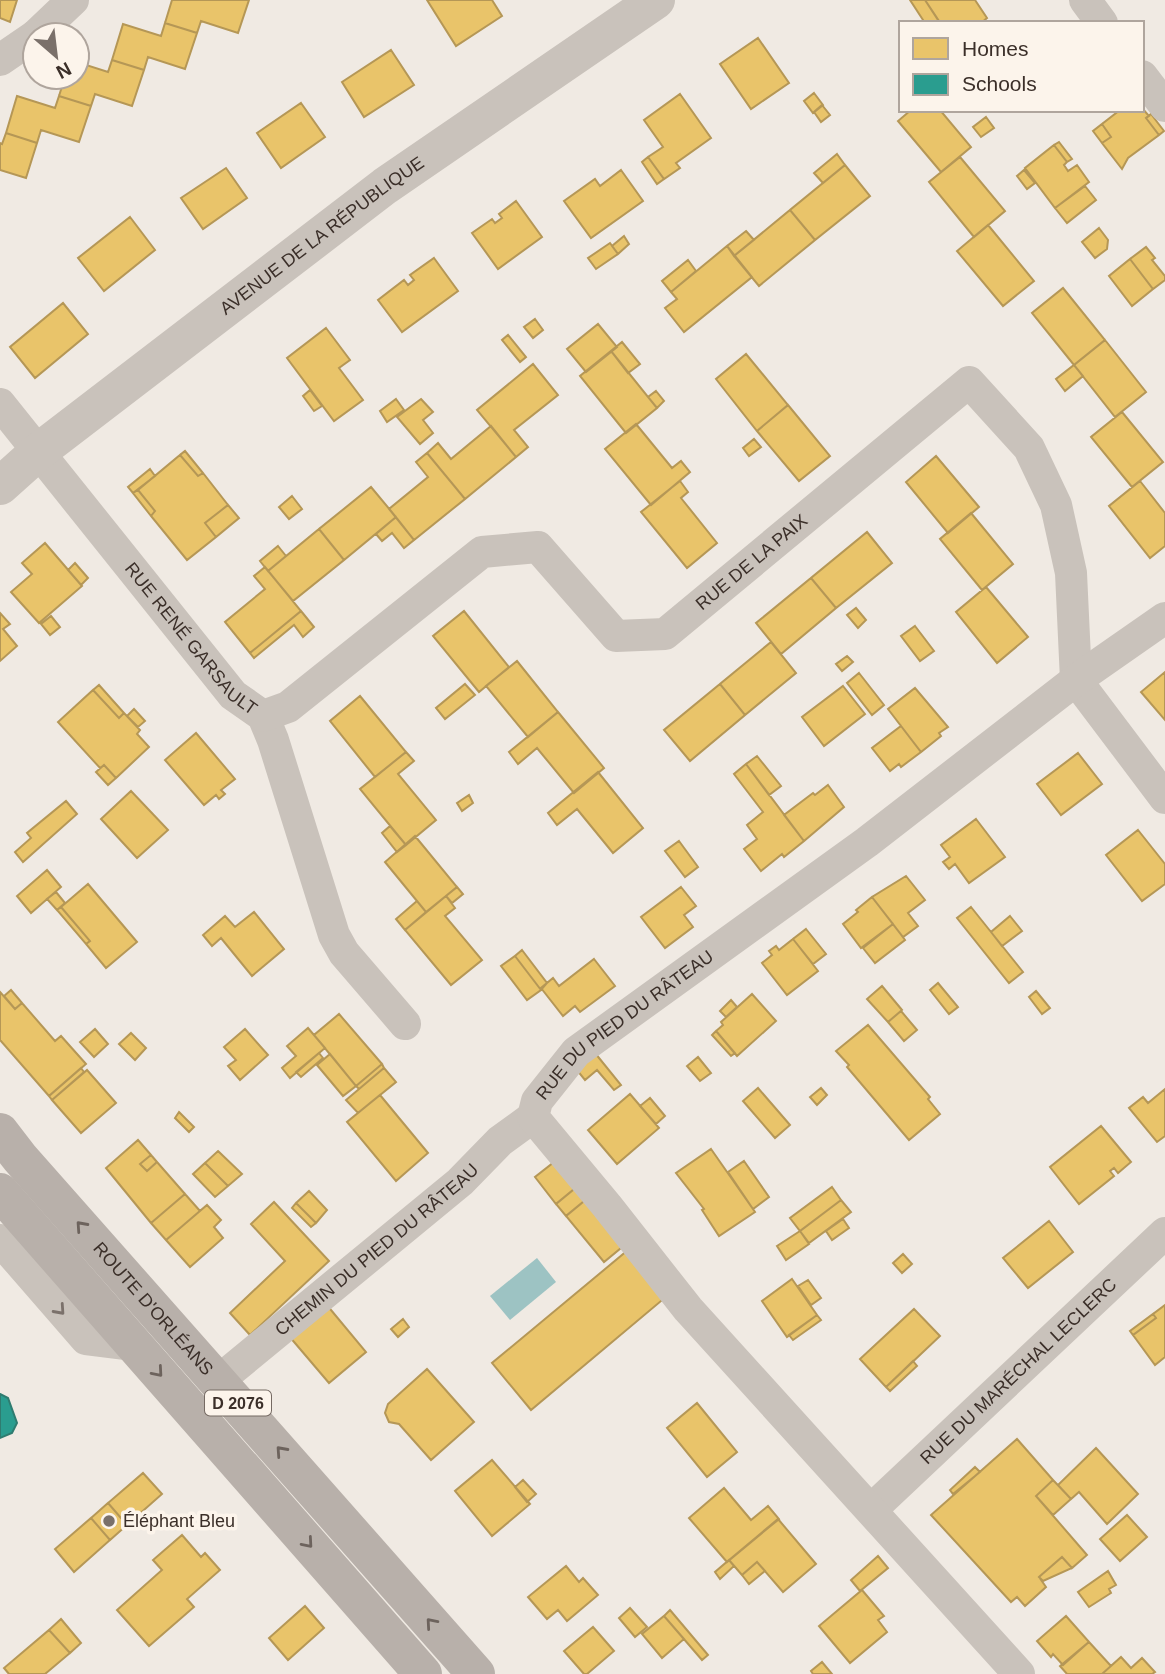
<svg xmlns="http://www.w3.org/2000/svg" width="1165" height="1674" font-family="Arial,sans-serif">
<rect width="100%" height="100%" fill="#f0eae3"/>
<path fill="#9dc3c3" d="M 537,1258 L 556,1282 L 510,1320 L 490,1296 Z"/>
<path fill="#e9c46a" stroke="#b59756" stroke-width="2" d="M 0,0 L 17,0 L 10,22 L 0,18 Z
M 172,0 L 249,0 L 238,33 L 201,21 L 197,33 L 165,23 Z
M 427,0 L 492,0 L 502,16 L 456,46 Z
M 910,0 L 925,0 L 939,21 L 925,23 Z
M 925,0 L 975,0 L 987,18 L 981,23 L 940,23 Z
M 165,23 L 197,33 L 185,69 L 148,57 L 144,70 L 112,60 L 123,24 L 161,36 Z
M 758,38 L 789,83 L 751,109 L 720,64 Z
M 391,50 L 414,85 L 364,117 L 342,82 Z
M 112,60 L 144,70 L 132,106 L 95,94 L 91,106 L 59,96 L 65,77 L 77,77 L 77,62 L 108,72 Z
M 814,93 L 823,105 L 813,113 L 804,101 Z
M 680,94 L 711,138 L 676,163 L 680,168 L 664,179 L 648,157 L 663,147 L 644,120 Z
M 17,96 L 55,108 L 59,96 L 91,106 L 79,142 L 41,130 L 37,143 L 6,133 Z
M 301,103 L 325,137 L 281,168 L 257,133 Z
M 822,105 L 830,115 L 821,122 L 814,112 Z
M 1142,108 L 1149,116 L 1146,118 L 1159,135 L 1128,158 L 1122,169 L 1102,143 L 1111,137 L 1102,124 L 1120,110 L 1142,110 Z
M 911,110 L 940,110 L 971,147 L 941,172 L 898,121 Z
M 1151,114 L 1164,131 L 1159,135 L 1146,118 Z
M 986,117 L 994,128 L 981,137 L 973,127 Z
M 1102,124 L 1111,137 L 1102,143 L 1093,131 Z
M 6,133 L 37,143 L 26,178 L 0,170 L 0,143 L 2,144 Z
M 1059,142 L 1072,159 L 1067,162 L 1054,145 Z
M 1054,145 L 1067,162 L 1064,165 L 1068,171 L 1077,165 L 1089,182 L 1055,208 L 1025,168 Z
M 837,154 L 845,165 L 823,183 L 814,173 Z
M 648,157 L 664,179 L 657,184 L 642,162 Z
M 960,157 L 1005,211 L 974,237 L 929,182 Z
M 845,165 L 870,196 L 815,240 L 790,210 Z
M 226,168 L 247,198 L 203,229 L 181,198 Z
M 621,170 L 643,201 L 591,238 L 564,201 L 595,179 L 600,186 Z
M 1024,170 L 1035,183 L 1027,189 L 1017,176 Z
M 1085,186 L 1096,200 L 1067,223 L 1055,208 Z
M 516,201 L 542,237 L 498,269 L 472,233 L 492,219 L 495,223 L 502,218 L 499,214 Z
M 790,210 L 815,240 L 759,286 L 734,256 Z
M 130,217 L 155,250 L 104,291 L 78,258 Z
M 988,225 L 1034,281 L 1003,306 L 957,251 Z
M 1099,228 L 1108,240 L 1107,249 L 1095,258 L 1082,242 Z
M 746,231 L 754,240 L 734,256 L 727,246 Z
M 624,236 L 629,244 L 618,254 L 612,246 Z
M 610,243 L 618,254 L 596,269 L 588,258 Z
M 727,246 L 752,277 L 684,332 L 665,308 L 677,299 L 671,292 Z
M 1146,247 L 1155,258 L 1152,260 L 1165,276 L 1165,280 L 1153,289 L 1130,259 Z
M 434,258 L 458,291 L 402,332 L 378,300 L 404,280 L 408,285 L 414,280 L 410,275 Z
M 1130,259 L 1153,289 L 1132,306 L 1109,276 Z
M 688,260 L 696,271 L 671,292 L 662,281 Z
M 1063,288 L 1105,340 L 1074,365 L 1032,313 Z
M 63,303 L 88,334 L 35,378 L 10,347 Z
M 535,319 L 543,330 L 533,338 L 524,327 Z
M 598,324 L 617,347 L 586,372 L 567,349 Z
M 326,328 L 350,360 L 339,368 L 363,400 L 334,421 L 287,358 Z
M 508,335 L 526,357 L 520,362 L 502,340 Z
M 1105,340 L 1146,392 L 1115,417 L 1074,365 Z
M 622,342 L 640,364 L 628,373 L 611,351 Z
M 611,351 L 657,408 L 626,433 L 580,376 Z
M 746,354 L 788,405 L 757,431 L 716,379 Z
M 533,364 L 558,395 L 514,430 L 528,447 L 516,457 L 477,410 Z
M 1074,365 L 1083,376 L 1065,391 L 1056,379 Z
M 310,390 L 322,406 L 314,411 L 303,396 Z
M 656,391 L 664,401 L 657,408 L 648,397 Z
M 396,399 L 404,410 L 387,422 L 380,411 Z
M 421,399 L 433,412 L 423,420 L 433,433 L 420,444 L 397,417 Z
M 788,405 L 830,456 L 799,481 L 757,431 Z
M 1122,412 L 1163,462 L 1132,487 L 1091,437 Z
M 636,424 L 672,468 L 681,461 L 690,472 L 651,505 L 605,449 Z
M 491,426 L 516,457 L 465,499 L 427,453 L 438,443 L 451,459 Z
M 754,439 L 761,447 L 749,456 L 743,448 Z
M 185,451 L 203,473 L 198,476 L 180,455 Z
M 427,453 L 465,499 L 414,540 L 389,509 L 428,477 L 416,462 Z
M 180,455 L 198,476 L 203,473 L 228,505 L 205,523 L 216,537 L 187,560 L 151,516 L 155,511 L 138,490 Z
M 936,456 L 979,507 L 948,533 L 906,482 Z
M 150,469 L 155,476 L 133,493 L 128,487 Z
M 680,481 L 688,492 L 681,498 L 717,543 L 687,568 L 641,512 Z
M 1140,481 L 1165,513 L 1165,546 L 1150,558 L 1109,506 Z
M 371,487 L 396,517 L 344,560 L 319,529 Z
M 138,490 L 155,511 L 151,516 L 133,493 Z
M 292,496 L 302,509 L 289,519 L 279,507 Z
M 228,505 L 239,518 L 216,537 L 205,523 Z
M 971,513 L 1013,564 L 982,590 L 940,539 Z
M 396,517 L 414,540 L 404,548 L 392,533 L 382,541 L 376,534 Z
M 319,529 L 344,560 L 293,601 L 268,571 Z
M 867,532 L 892,563 L 836,608 L 811,578 Z
M 45,543 L 82,586 L 39,623 L 11,592 L 32,574 L 22,563 Z
M 278,546 L 286,556 L 268,571 L 260,561 Z
M 75,563 L 88,578 L 81,585 L 68,570 Z
M 265,567 L 301,611 L 250,653 L 225,622 L 265,589 L 254,576 Z
M 811,578 L 836,608 L 781,654 L 756,623 Z
M 986,587 L 1028,637 L 997,663 L 956,612 Z
M 856,608 L 866,620 L 858,628 L 847,615 Z
M 301,611 L 314,627 L 303,637 L 294,625 L 254,658 L 250,653 Z
M 464,611 L 509,667 L 479,692 L 433,636 Z
M 0,613 L 10,624 L 3,629 L 17,646 L 0,661 Z
M 51,616 L 60,627 L 50,635 L 41,624 Z
M 915,626 L 934,651 L 920,661 L 901,636 Z
M 771,642 L 796,673 L 745,715 L 720,684 Z
M 847,656 L 853,662 L 842,671 L 836,664 Z
M 517,661 L 558,712 L 528,737 L 486,686 Z
M 1165,672 L 1165,720 L 1141,692 Z
M 859,673 L 884,705 L 872,715 L 847,683 Z
M 465,684 L 475,695 L 445,719 L 436,708 Z
M 720,684 L 745,715 L 690,761 L 664,730 Z
M 99,685 L 124,713 L 119,718 L 93,690 Z
M 843,686 L 865,714 L 824,746 L 802,717 Z
M 915,688 L 948,727 L 939,733 L 941,736 L 921,752 L 888,709 Z
M 93,690 L 119,718 L 124,713 L 140,730 L 137,734 L 149,747 L 116,778 L 104,765 L 100,768 L 58,722 Z
M 360,696 L 406,752 L 375,777 L 330,721 Z
M 134,709 L 145,721 L 138,727 L 127,716 Z
M 558,712 L 604,768 L 574,793 L 537,748 L 518,764 L 509,752 Z
M 901,726 L 921,752 L 901,767 L 899,764 L 890,771 L 872,748 Z
M 196,733 L 235,779 L 221,790 L 225,794 L 219,799 L 216,795 L 204,805 L 165,760 Z
M 406,752 L 414,761 L 398,774 L 436,820 L 406,845 L 360,789 Z
M 1078,753 L 1102,784 L 1061,815 L 1037,784 Z
M 757,756 L 781,786 L 769,795 L 746,764 Z
M 746,764 L 804,841 L 784,857 L 782,854 L 761,871 L 744,849 L 757,839 L 747,825 L 763,812 L 734,774 Z
M 104,765 L 116,778 L 108,785 L 96,772 Z
M 598,772 L 643,828 L 613,853 L 577,809 L 557,825 L 548,813 Z
M 828,785 L 844,807 L 804,841 L 784,815 L 813,793 L 815,795 Z
M 131,791 L 168,830 L 137,858 L 101,819 Z
M 469,795 L 473,803 L 462,811 L 457,803 Z
M 66,801 L 77,814 L 23,862 L 15,852 L 31,838 L 27,833 Z
M 976,819 L 1005,857 L 969,883 L 955,864 L 949,869 L 943,862 L 950,857 L 941,845 Z
M 390,826 L 406,845 L 397,852 L 382,833 Z
M 1138,830 L 1165,864 L 1165,884 L 1142,901 L 1106,855 Z
M 415,836 L 457,887 L 426,912 L 385,862 Z
M 679,841 L 698,867 L 685,877 L 665,851 Z
M 47,870 L 61,887 L 31,913 L 17,896 Z
M 906,876 L 925,900 L 908,913 L 918,926 L 903,937 L 872,897 Z
M 88,884 L 137,942 L 106,968 L 86,944 L 90,941 L 61,907 Z
M 457,887 L 463,894 L 452,903 L 446,896 Z
M 681,887 L 696,906 L 684,915 L 693,927 L 665,948 L 641,917 Z
M 56,892 L 65,903 L 57,910 L 47,899 Z
M 446,896 L 455,908 L 445,916 L 482,960 L 451,985 L 405,930 Z
M 872,897 L 893,924 L 861,948 L 843,924 L 858,912 L 856,910 Z
M 417,901 L 426,912 L 405,930 L 396,919 Z
M 61,907 L 90,941 L 86,944 L 57,910 Z
M 971,907 L 1023,972 L 1009,983 L 957,918 Z
M 254,912 L 284,949 L 252,976 L 221,938 L 212,946 L 203,935 L 225,916 L 235,927 Z
M 1010,916 L 1022,931 L 1002,946 L 991,932 Z
M 893,924 L 905,940 L 875,963 L 863,948 Z
M 806,929 L 826,954 L 813,964 L 793,939 Z
M 793,939 L 818,971 L 787,995 L 762,963 L 772,955 L 769,951 L 776,946 L 779,950 Z
M 522,950 L 547,983 L 541,990 L 515,956 Z
M 515,956 L 541,990 L 527,1000 L 501,966 Z
M 594,959 L 615,986 L 580,1012 L 575,1006 L 563,1016 L 541,988 L 553,978 L 559,986 Z
M 938,983 L 958,1007 L 949,1014 L 930,990 Z
M 882,986 L 902,1010 L 888,1022 L 867,999 Z
M 11,990 L 22,1003 L 15,1009 L 4,996 Z
M 1036,991 L 1050,1008 L 1042,1014 L 1029,997 Z
M 0,992 L 15,1009 L 22,1003 L 55,1041 L 61,1036 L 86,1064 L 49,1096 L 0,1040 Z
M 752,994 L 776,1021 L 737,1056 L 716,1031 L 723,1025 L 721,1022 Z
M 731,1000 L 737,1007 L 726,1017 L 720,1011 Z
M 901,1011 L 917,1030 L 904,1041 L 888,1022 Z
M 339,1014 L 382,1064 L 356,1086 L 314,1035 Z
M 868,1025 L 930,1097 L 928,1099 L 940,1114 L 909,1140 L 847,1067 L 849,1065 L 836,1051 Z
M 308,1028 L 325,1048 L 290,1078 L 282,1068 L 296,1056 L 287,1046 Z
M 95,1029 L 108,1044 L 94,1057 L 80,1042 Z
M 245,1029 L 268,1055 L 240,1080 L 228,1066 L 236,1060 L 224,1047 Z
M 716,1031 L 735,1053 L 731,1056 L 712,1035 Z
M 131,1033 L 146,1048 L 135,1060 L 119,1044 Z
M 319,1053 L 323,1058 L 301,1077 L 296,1072 Z
M 595,1053 L 621,1085 L 614,1090 L 597,1070 L 585,1080 L 576,1069 Z
M 330,1054 L 356,1086 L 343,1096 L 317,1065 Z
M 698,1057 L 711,1073 L 700,1081 L 687,1066 Z
M 382,1064 L 384,1068 L 359,1089 L 356,1086 Z
M 81,1068 L 84,1072 L 52,1100 L 49,1096 Z
M 384,1068 L 396,1082 L 358,1113 L 346,1100 Z
M 87,1070 L 116,1103 L 81,1133 L 52,1100 Z
M 758,1088 L 790,1125 L 775,1138 L 743,1101 Z
M 821,1088 L 827,1095 L 817,1105 L 810,1097 Z
M 1165,1089 L 1165,1136 L 1157,1142 L 1129,1108 L 1143,1097 L 1148,1103 Z
M 630,1094 L 659,1128 L 617,1164 L 588,1130 Z
M 380,1095 L 428,1153 L 396,1181 L 347,1122 Z
M 650,1098 L 665,1116 L 656,1124 L 640,1106 Z
M 179,1112 L 194,1127 L 189,1132 L 175,1118 Z
M 1101,1126 L 1131,1162 L 1118,1173 L 1114,1168 L 1110,1171 L 1114,1176 L 1079,1204 L 1050,1167 Z
M 138,1140 L 151,1155 L 140,1164 L 147,1171 L 157,1162 L 185,1194 L 151,1223 L 106,1168 Z
M 711,1149 L 755,1212 L 719,1236 L 702,1210 L 704,1209 L 676,1173 Z
M 218,1151 L 242,1174 L 228,1186 L 205,1163 Z
M 151,1155 L 157,1162 L 147,1171 L 140,1164 Z
M 558,1159 L 579,1185 L 556,1204 L 535,1177 Z
M 744,1161 L 769,1197 L 753,1209 L 728,1172 Z
M 205,1163 L 228,1186 L 215,1197 L 193,1174 Z
M 579,1185 L 589,1197 L 566,1216 L 556,1204 Z
M 832,1187 L 841,1200 L 800,1231 L 790,1218 Z
M 309,1191 L 327,1210 L 316,1223 L 296,1203 Z
M 185,1194 L 200,1211 L 166,1240 L 151,1223 Z
M 589,1197 L 627,1243 L 604,1262 L 566,1216 Z
M 841,1200 L 851,1212 L 809,1243 L 800,1231 Z
M 274,1202 L 329,1261 L 250,1335 L 230,1313 L 285,1261 L 251,1224 Z
M 296,1203 L 316,1223 L 311,1227 L 292,1208 Z
M 207,1205 L 221,1220 L 214,1227 L 223,1238 L 190,1267 L 166,1240 Z
M 843,1219 L 849,1228 L 832,1240 L 826,1231 Z
M 1049,1221 L 1073,1252 L 1028,1288 L 1003,1258 Z
M 800,1231 L 809,1244 L 786,1260 L 777,1246 Z
M 628,1250 L 667,1296 L 531,1410 L 492,1363 Z
M 903,1254 L 912,1264 L 902,1273 L 893,1263 Z
M 792,1279 L 817,1315 L 787,1337 L 762,1301 Z
M 808,1280 L 821,1298 L 811,1305 L 798,1286 Z
M 326,1304 L 366,1352 L 329,1383 L 289,1336 Z
M 1165,1305 L 1165,1357 L 1155,1365 L 1133,1335 L 1156,1318 L 1153,1314 Z
M 914,1309 L 940,1336 L 886,1387 L 860,1359 Z
M 1153,1314 L 1156,1318 L 1133,1335 L 1130,1331 Z
M 817,1315 L 821,1320 L 793,1340 L 789,1335 Z
M 403,1319 L 409,1327 L 398,1337 L 391,1329 Z
M 913,1361 L 917,1366 L 890,1391 L 886,1387 Z
M 427,1369 L 474,1422 L 431,1460 L 399,1424 L 389,1422 L 385,1413 L 388,1404 Z
M 697,1403 L 737,1452 L 707,1477 L 667,1428 Z
M 1017,1439 L 1053,1480 L 1036,1496 L 1087,1555 L 1072,1568 L 1062,1557 L 1039,1577 L 1046,1587 L 1025,1606 L 1017,1597 L 1011,1602 L 931,1515 Z
M 1096,1448 L 1138,1494 L 1107,1524 L 1079,1492 L 1071,1499 L 1058,1485 Z
M 492,1460 L 530,1504 L 492,1536 L 455,1491 Z
M 975,1467 L 980,1472 L 953,1494 L 950,1490 Z
M 143,1473 L 162,1494 L 127,1525 L 108,1503 Z
M 523,1480 L 536,1494 L 527,1502 L 515,1487 Z
M 1053,1480 L 1071,1499 L 1053,1515 L 1036,1496 Z
M 724,1488 L 751,1520 L 768,1506 L 779,1519 L 727,1562 L 689,1518 Z
M 108,1503 L 127,1525 L 110,1540 L 91,1518 Z
M 1127,1515 L 1147,1537 L 1120,1561 L 1100,1539 Z
M 91,1518 L 110,1540 L 74,1572 L 55,1549 Z
M 778,1519 L 816,1564 L 783,1592 L 757,1562 L 742,1575 L 729,1560 Z
M 182,1535 L 201,1557 L 205,1553 L 220,1570 L 187,1599 L 194,1607 L 149,1646 L 117,1610 L 162,1570 L 153,1560 Z
M 878,1556 L 888,1568 L 860,1591 L 851,1580 Z
M 1062,1557 L 1072,1568 L 1043,1581 L 1039,1577 Z
M 729,1560 L 734,1566 L 720,1579 L 715,1572 Z
M 757,1562 L 765,1571 L 749,1584 L 742,1575 Z
M 566,1566 L 579,1582 L 583,1578 L 598,1595 L 567,1621 L 558,1610 L 547,1619 L 528,1597 Z
M 1108,1571 L 1116,1585 L 1109,1589 L 1111,1593 L 1089,1607 L 1078,1592 Z
M 862,1590 L 884,1616 L 878,1620 L 887,1632 L 850,1663 L 819,1626 Z
M 305,1606 L 324,1628 L 288,1660 L 269,1638 Z
M 630,1608 L 647,1627 L 635,1637 L 619,1618 Z
M 670,1610 L 708,1655 L 702,1660 L 664,1616 Z
M 664,1616 L 684,1639 L 662,1658 L 642,1634 Z
M 1066,1616 L 1089,1642 L 1063,1665 L 1053,1654 L 1051,1657 L 1037,1641 Z
M 61,1619 L 81,1643 L 70,1653 L 49,1630 Z
M 593,1627 L 614,1651 L 587,1674 L 584,1674 L 564,1651 Z
M 49,1630 L 70,1653 L 45,1674 L 9,1674 L 4,1668 Z
M 1089,1642 L 1111,1666 L 1102,1674 L 1067,1674 L 1060,1666 Z
M 1121,1657 L 1131,1668 L 1142,1658 L 1155,1672 L 1152,1674 L 1102,1674 Z
M 822,1662 L 832,1674 L 813,1674 L 811,1671 Z"/>
<path fill="#2a9d8f" stroke="#2f7c70" stroke-width="2" d="M 0,1394 L 8,1398 L 17,1423 L 12,1433 L 0,1438 Z"/>
<g fill="none" stroke-linecap="round" stroke-linejoin="round">
<g stroke="#c9c2bb" stroke-width="32">
<path d="M 1085,0 L 1102,23"/>
<path d="M 36,35 L 73,0"/>
<path d="M 0,60 L 35,36"/>
<path d="M 1142,76 L 1165,106"/>
<path id="s1" d="M 0,404 L 233,695 L 263,716 L 273,740 L 334,935 L 344,953 L 405,1024"/>
<path d="M 1076,680 L 1165,798"/>
<path id="s2" d="M 263,716 L 288,707 L 482,552 L 538,547 L 616,636 L 665,634 L 969,382 L 1029,448 L 1056,505 L 1071,573 L 1076,680"/>
<path d="M 0,1240 L 86,1339 L 134,1345"/>
<path id="s3" d="M 218,1381 L 460,1182 L 500,1141 L 533,1117"/>
<path id="s4" d="M 872,1509 L 1165,1233"/>
<path id="s5" d="M 1019,1674 L 688,1309 L 607,1206 L 533,1117 L 537,1101 L 576,1052 L 867,842 L 1076,680 L 1165,618"/>
</g>
<path stroke="#c9c2bb" stroke-width="38" id="s6" d="M 0,486 L 38,452 L 385,186 L 656,0"/>
<g stroke="#b8b0aa" stroke-width="38">
<path id="s7" d="M 0,1132 L 20,1158 L 476,1674"/>
<path d="M 0,1192 L 423,1674"/>
</g>
</g>
<defs><path id="oneway-chevron" d="M-2-3.5L2.5 0L-2 3.5" fill="none" stroke-width="1.6" stroke-linecap="round" stroke-linejoin="round" transform="scale(1.75)"/></defs>
<g stroke="#6d635d">
<use href="#oneway-chevron" transform="translate(81 1226) rotate(-132)"/>
<use href="#oneway-chevron" transform="translate(158 1372) rotate(49)"/>
<use href="#oneway-chevron" transform="translate(281 1451) rotate(-132)"/>
<use href="#oneway-chevron" transform="translate(308 1543) rotate(49)"/>
<use href="#oneway-chevron" transform="translate(431 1623) rotate(-131)"/>
</g>
<use stroke="#7b716b" href="#oneway-chevron" transform="translate(60 1310) rotate(48)"/>
<circle fill="#7a706a" stroke="#fcf4eb" stroke-width="2.5" cx="109" cy="1521" r="7"/>
<g text-anchor="middle" stroke-width="7" stroke-linejoin="round" paint-order="stroke">
<rect fill="#fcf4eb" stroke="#756a63" stroke-width="2" x="205" y="1390.5" width="66" height="25" rx="5"/>
<g font-size="16" font-weight="bold" fill="#3b2f29">
<text x="238" y="1409">D 2076</text>
</g>
<g font-size="18" fill="#3b2f29" stroke="#fcf4eb">
<text dy="6" stroke="none"><textPath href="#s6" startOffset="408">AVENUE DE LA RÉPUBLIQUE</textPath></text>
<text dy="6" stroke="none"><textPath href="#s2" startOffset="611">RUE DE LA PAIX</textPath></text>
<text dy="6" stroke="none"><textPath href="#s1" startOffset="303">RUE RENÉ GARSAULT</textPath></text>
<text dy="6" stroke="none"><textPath href="#s5" startOffset="873">RUE DU PIED DU RÂTEAU</textPath></text>
<text dy="6" stroke="none"><textPath href="#s3" startOffset="206">CHEMIN DU PIED DU RÂTEAU</textPath></text>
<text dy="6" stroke="none"><textPath href="#s7" startOffset="234">ROUTE D'ORLÉANS</textPath></text>
<text dy="6" stroke="none"><textPath href="#s4" startOffset="201">RUE DU MARÉCHAL LECLERC</textPath></text>
</g>
<g font-size="18" fill="#3b2f29" stroke="#fcf4eb" text-anchor="start">
<text x="123" y="1527">Éléphant Bleu</text>
</g>
</g>
<rect x="899" y="21" width="245" height="91" fill="#fcf4eb" stroke="#afa59d" stroke-width="2"/>
<rect x="913" y="38" width="35" height="21" fill="#e9c46a" stroke="#afa59d" stroke-width="2"/>
<text x="962" y="56" font-size="21" fill="#3b2f29">Homes</text>
<rect x="913" y="74" width="35" height="21" fill="#2a9d8f" stroke="#afa59d" stroke-width="2"/>
<text x="962" y="91" font-size="21" fill="#3b2f29">Schools</text>
<g transform="translate(56 56) rotate(152)"><circle r="33" fill="#fcf4eb" stroke="#afa59d" stroke-width="2"/>
<path d="M0-5L12 26L0 18L-12 26Z" fill="#7a706a"/>
<text y="-10" font-size="19" font-weight="bold" text-anchor="middle" fill="#3b2f29">N</text>
</g>
</svg>
